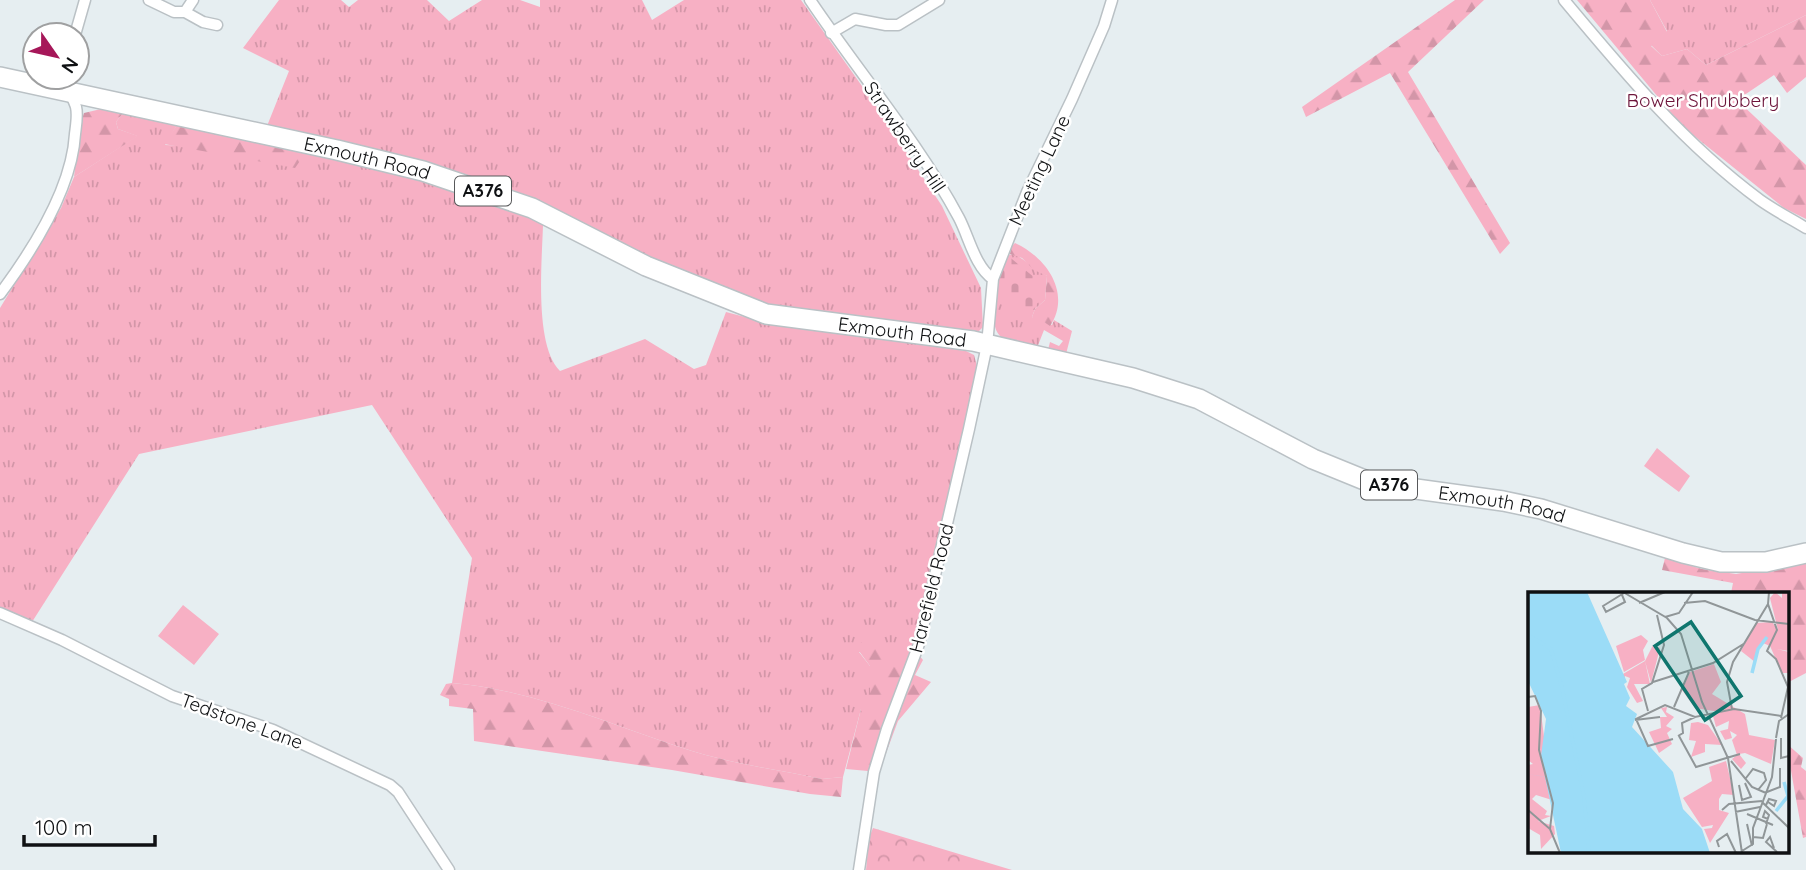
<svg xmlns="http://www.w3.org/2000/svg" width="1806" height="870" font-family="Quicksand,sans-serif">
<defs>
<pattern id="grass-tufts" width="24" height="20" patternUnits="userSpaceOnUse" patternTransform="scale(1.75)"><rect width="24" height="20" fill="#f7b0c4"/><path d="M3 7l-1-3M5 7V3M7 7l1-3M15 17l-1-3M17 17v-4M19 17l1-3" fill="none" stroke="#d396a8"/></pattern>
<pattern id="forest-firs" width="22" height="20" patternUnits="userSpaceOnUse" patternTransform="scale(1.75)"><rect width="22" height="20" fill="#f7b0c4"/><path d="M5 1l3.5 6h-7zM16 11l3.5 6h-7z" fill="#d396a8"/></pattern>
<pattern id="cemetery-stones" width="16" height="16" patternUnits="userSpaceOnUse" patternTransform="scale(1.75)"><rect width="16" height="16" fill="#f7b0c4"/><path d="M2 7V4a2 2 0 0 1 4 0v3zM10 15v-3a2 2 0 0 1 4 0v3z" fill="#d396a8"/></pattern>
<pattern id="park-crowns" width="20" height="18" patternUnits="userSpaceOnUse" patternTransform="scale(1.75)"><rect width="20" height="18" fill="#f7b0c4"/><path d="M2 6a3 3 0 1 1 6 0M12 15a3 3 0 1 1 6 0" fill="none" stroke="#d396a8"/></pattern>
</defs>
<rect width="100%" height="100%" fill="#e6eef1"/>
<path fill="url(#grass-tufts)" d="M 279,0 L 341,0 L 349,7 L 358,0 L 427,0 L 449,21 L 482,0 L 520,0 L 540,7 L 540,0 L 642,0 L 652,20 L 684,0 L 801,0 L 874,103 L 942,206 L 981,288 L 983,327 L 979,331 L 963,331 L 772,308 L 629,250 L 267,126 L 289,71 L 243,48 Z
M 1650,0 L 1806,0 L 1806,15 L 1706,65 L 1687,49 L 1662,56 L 1651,45 L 1667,31 Z
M 123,113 L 177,125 L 165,145 C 211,147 264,145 309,152 C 389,163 471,187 543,225 C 542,261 534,346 560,371 L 645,339 L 694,369 L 706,365 L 726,312 L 775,325 L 966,351 L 974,355 L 977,366 L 914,649 L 859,652 L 870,666 L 870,710 L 861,709 L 843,777 L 822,779 C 779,770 734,764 692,751 C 613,726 536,690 452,683 L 472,558 L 372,405 L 139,454 L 32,622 L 0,610 L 0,308 L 61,208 L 74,177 L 137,136 L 118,129 L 116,122 Z
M 1015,254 L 1047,276 L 1045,300 L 1035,309 L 1032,317 L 1052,325 L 1054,320 L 1072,331 L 1066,354 L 1048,350 L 1050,342 L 1059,346 L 1063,341 L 1044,330 L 1037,348 C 1027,345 1007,344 1000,336 C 985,321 1001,273 1007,255 Z"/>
<path fill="url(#forest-firs)" d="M 1455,0 L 1484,0 L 1408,72 L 1510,243 L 1500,254 L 1390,73 L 1306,117 L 1302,107 Z
M 1577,0 L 1650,0 L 1667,32 L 1651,46 L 1662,56 L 1687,49 L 1706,65 L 1806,15 L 1806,77 L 1787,93 L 1774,75 L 1737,100 L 1806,165 L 1806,219 L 1784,208 L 1683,127 Z
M 101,109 L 123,113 L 116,122 L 118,129 L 138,136 L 74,177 L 80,125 L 84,113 Z
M 177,125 L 307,151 L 295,168 L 164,144 Z
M 1015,243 C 1046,257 1072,293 1050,326 L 1044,322 L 1038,322 L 1032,317 L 1035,309 L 1045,300 L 1047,276 L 1034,270 L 1022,258 L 1010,254 L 1011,247 Z
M 1665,558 L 1702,569 L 1736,574 L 1806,562 L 1806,673 L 1787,683 L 1787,594 L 1731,593 L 1733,583 L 1662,570 Z
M 861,642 L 914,649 L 923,660 L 915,675 L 931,682 L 898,721 L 879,772 L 846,769 L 861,709 L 870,709 L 870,666 L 859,651 Z
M 452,683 C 536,690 613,726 692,751 C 734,764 779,770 822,779 L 843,777 L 841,797 L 810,794 L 672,770 L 474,741 L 473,709 L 449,706 L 449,699 L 440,695 L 446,684 Z
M 1787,744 L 1803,758 L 1801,767 L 1806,771 L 1806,837 L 1803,838 L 1790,765 L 1787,764 Z"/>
<path fill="url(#cemetery-stones)" d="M 1007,255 L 1035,278 L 1028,289 L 1041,298 L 1030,314 L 998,282 Z"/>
<path fill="url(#park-crowns)" d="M 873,828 L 1012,870 L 866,870 L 869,838 Z"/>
<path fill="#f7b0c4" d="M 1657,448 L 1690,476 L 1679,492 L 1644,466 Z
M 183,605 L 219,634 L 194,665 L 158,636 Z"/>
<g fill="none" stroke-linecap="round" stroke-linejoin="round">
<defs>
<path id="street" d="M 149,0 L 174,12 L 185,12
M 193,0 L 185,12 L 203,22 L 217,25
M 810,0 C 859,73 917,140 959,218 C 969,237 975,267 993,279
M 1564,0 C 1624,72 1684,144 1760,200 C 1774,210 1791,219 1806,228
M 831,33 L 855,19 L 886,25 L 898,25 L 939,0
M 75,35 L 85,0
M 0,294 C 32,251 72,188 75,134 C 76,126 78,115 76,107 C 73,97 65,87 67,77
M 0,613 L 62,640 L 172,696 L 273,730 L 390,785 L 398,792 L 449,870
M 859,870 L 874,772 L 887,729 L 919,644 L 969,429 L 987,345 L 993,279 L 1027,192 L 1072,99 L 1104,26 L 1112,0"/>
<g id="highway">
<path id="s1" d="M 0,77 L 337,150 L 423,171 L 532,208 L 646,266 L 766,314 L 973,341 L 1133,378 L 1199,399 L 1313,459 L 1367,481 L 1394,486 L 1503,501 L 1541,509 L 1683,553 L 1721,562 L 1766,562 L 1806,553"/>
</g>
</defs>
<use href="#street" stroke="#bac1c5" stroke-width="13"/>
<use href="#highway" stroke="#bac1c5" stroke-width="22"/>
<use href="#street" stroke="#fff" stroke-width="10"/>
<use href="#highway" stroke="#fff" stroke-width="19"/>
</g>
<g text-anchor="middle" stroke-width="5" stroke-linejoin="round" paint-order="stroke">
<g fill="#fff" stroke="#57585a" stroke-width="2">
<rect x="455" y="176.5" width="56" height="29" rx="5"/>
<rect x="1361" y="470.5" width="56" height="29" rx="5"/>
</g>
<g font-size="18" font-weight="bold" fill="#0f1113">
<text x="483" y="197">A376</text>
<text x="1389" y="491">A376</text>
</g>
<g font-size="19" fill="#6d153b" stroke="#fff">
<text x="1703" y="107">Bower Shrubbery</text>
</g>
<g font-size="19" fill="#0f1113" stroke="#fff">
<text transform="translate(905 137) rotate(56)" y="7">Strawberry Hill</text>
<text dy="7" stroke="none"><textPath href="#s1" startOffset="376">Exmouth Road</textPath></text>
<text transform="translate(1039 170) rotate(-65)" y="7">Meeting Lane</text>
<text dy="7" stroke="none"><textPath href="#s1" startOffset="943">Exmouth Road</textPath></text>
<text dy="7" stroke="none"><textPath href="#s1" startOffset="1572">Exmouth Road</textPath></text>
<text transform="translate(931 588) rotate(-76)" y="7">Harefield Road</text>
<text transform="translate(242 721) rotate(20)" y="7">Tedstone Lane</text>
</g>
</g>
<g transform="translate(1528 592)">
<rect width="261" height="261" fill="#e6eef1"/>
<path d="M 247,0 L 254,6 L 254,0 L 261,0 L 261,59 L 249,57 L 261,60 L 261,81 L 254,81 L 242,54 L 235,51 L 230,57 L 227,70 L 213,59 L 228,31 L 244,30 L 250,38 L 242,6 ZM 125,53 L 132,56 L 123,91 L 117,69 L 122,92 L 106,92 L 115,109 L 109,111 L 99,95 L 102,86 L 97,84 L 96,88 L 95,82 L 117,69 ZM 186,72 L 193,90 L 184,102 L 217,122 L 221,143 L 247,148 L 243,172 L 217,161 L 211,162 L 218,171 L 213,177 L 204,167 L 209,163 L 204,148 L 209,143 L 202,139 L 204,146 L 197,148 L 192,139 L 200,137 L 201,129 L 188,135 L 185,124 L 192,120 L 167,116 L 154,98 L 162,80 ZM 12,113 L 24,208 L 8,203 L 4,207 L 19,219 L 17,223 L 23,224 L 10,229 L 26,234 L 27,242 L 13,257 L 12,243 L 0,236 L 0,173 L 5,172 L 0,168 L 0,115 ZM 139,115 L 138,120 L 146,125 L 138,134 L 144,137 L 139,141 L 144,152 L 131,161 L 121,140 L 133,136 L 132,125 L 139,125 L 133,116 ZM 170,130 L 180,133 L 194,153 L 177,152 L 177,160 L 163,165 L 168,149 L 161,148 L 163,131 ZM 198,169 L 206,203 L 194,202 L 191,207 L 191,218 L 201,221 L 182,251 L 176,237 L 184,236 L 185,233 L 174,235 L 155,206 L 184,189 L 181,175 Z" fill="#f7b0c4"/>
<path d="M 113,43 L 120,49 L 115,58 L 117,68 L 96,80 L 88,54 Z" fill="#f7b0c4"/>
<path d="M 0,0 L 59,0 L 99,90 L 96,92 L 102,106 L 98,114 L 109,122 L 104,135 L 145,180 L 155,217 L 174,237 L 182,261 L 33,261 L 17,185 L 0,182 L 18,185 L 13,164 L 18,127 L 0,89 Z" fill="#9bdcf7"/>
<path fill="none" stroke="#9bdcf7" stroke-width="3.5" d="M 0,43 L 23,57 L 34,96 L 56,205 L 61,261M 224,81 L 230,57 L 239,45M 248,219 L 260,204 L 256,190"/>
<path fill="none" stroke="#909698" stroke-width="2" d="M 95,0 L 139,26 L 153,42 L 174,110 L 200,166 L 214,261M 241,0 L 240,12 L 249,38 L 239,59 L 248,67 L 260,95 L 253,126M 94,3 L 97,10 L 78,20 L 75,14 L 96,1M 111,11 L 137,0M 156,11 L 177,9 L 227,28 L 261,32M 137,25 L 151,21 L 165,0M 125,90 L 185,71 L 217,51M 0,105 L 7,104 L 13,119 L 11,158 L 25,211 L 22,237M 146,115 L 161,80M 204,117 L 199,90 L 205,70 L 240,12M 120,119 L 114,97 L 124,91 L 136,53 L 129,23M 107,128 L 132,125M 150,144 L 155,141 L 154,131 L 167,125M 151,144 L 168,175 L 212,162M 248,146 L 251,129 L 261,122M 253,146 L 253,166 L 261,164M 145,147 L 120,154 L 108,127 L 137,113 L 167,125 L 206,117 L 253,124M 203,169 L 224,195 L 238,201M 218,186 L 225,177 L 236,181 L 238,188 L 230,198M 211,193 L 214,208 L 223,205 L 217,191M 239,200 L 252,195 L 252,176M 234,210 L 261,236M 238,213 L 241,207 L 248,209 L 246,214 L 240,210M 0,218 L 22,237 L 32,261M 194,218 L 201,212 L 234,209M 207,220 L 232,215M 219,222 L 245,233M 219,232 L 224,254M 238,232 L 241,223 L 237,219 L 235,225 L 240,227M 225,245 L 235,246 L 239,232M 191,255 L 189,249 L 199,242 L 208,261M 246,256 L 242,245 L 238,250 L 249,260M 214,259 L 225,252 L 225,236 L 244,185 L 248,147"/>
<path fill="#0f766e" fill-opacity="0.15" stroke="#0f766e" stroke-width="3.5" d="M 163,30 L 213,104 L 177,128 L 127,54 Z"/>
<rect width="261" height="261" fill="none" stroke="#0f1113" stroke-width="3.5"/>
</g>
<g transform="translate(56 56) rotate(124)"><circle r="33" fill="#ffffff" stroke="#9fa0a1" stroke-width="2"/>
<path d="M0-5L12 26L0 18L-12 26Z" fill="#a61759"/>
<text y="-10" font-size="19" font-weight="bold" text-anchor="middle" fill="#0f1113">N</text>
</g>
<path d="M24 835v10h131v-10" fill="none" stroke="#0f1113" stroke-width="3.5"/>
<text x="35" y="835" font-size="21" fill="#0f1113" stroke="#ffffff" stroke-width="5" paint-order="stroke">100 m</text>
</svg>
